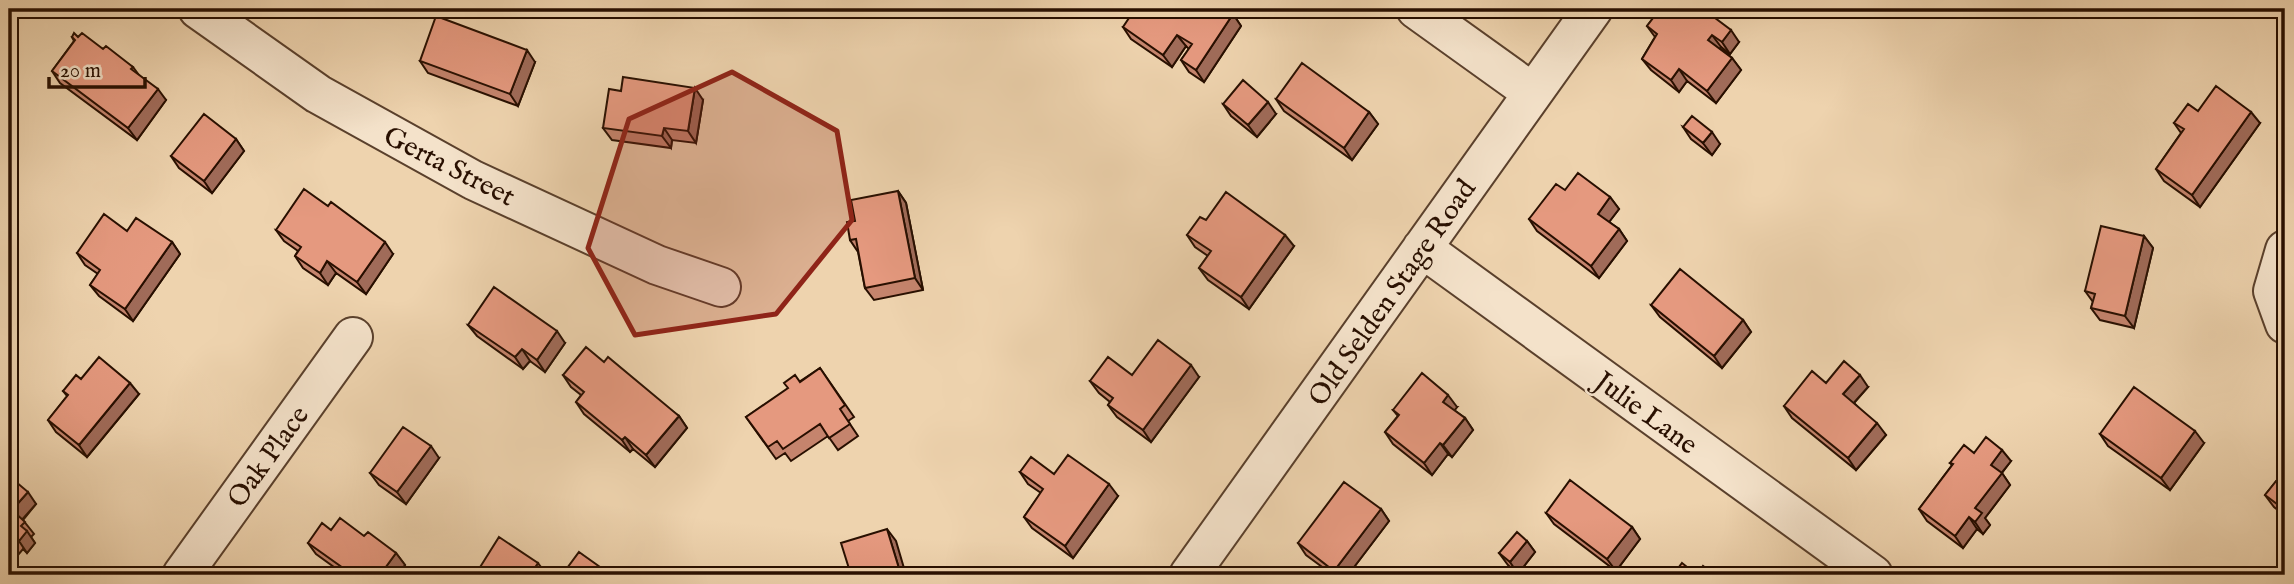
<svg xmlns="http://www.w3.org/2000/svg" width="2294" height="584" font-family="'IM FELL English',serif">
<rect width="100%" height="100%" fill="#eed3ae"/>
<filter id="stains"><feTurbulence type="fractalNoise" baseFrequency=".00286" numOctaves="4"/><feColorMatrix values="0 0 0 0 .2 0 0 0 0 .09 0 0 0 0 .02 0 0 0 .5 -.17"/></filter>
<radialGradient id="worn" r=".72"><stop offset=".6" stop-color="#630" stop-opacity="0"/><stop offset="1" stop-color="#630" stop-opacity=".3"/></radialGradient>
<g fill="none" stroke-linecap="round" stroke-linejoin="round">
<defs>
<path id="street" d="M 198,9 L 318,94 L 473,180 L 657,265 L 721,287
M 1416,9 L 1533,93
M 1422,248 L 1873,575
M 2285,250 L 2273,291 L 2285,324
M 182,575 L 353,337
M 1189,575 L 1593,9"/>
</defs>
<use href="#street" stroke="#5a402c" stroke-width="42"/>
<use href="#street" stroke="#f4e2ca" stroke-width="38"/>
</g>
<path fill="#c5846d" stroke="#280f00" stroke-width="2" d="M 302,9 L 320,9 L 314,17 Z
M 1660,9 L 1739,42 L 1730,54 L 1721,47 L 1719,48 L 1732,58 L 1741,70 L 1716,103 L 1687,81 L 1679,92 L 1651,70 L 1642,59 L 1655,37 L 1647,26 Z
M 1233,14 L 1241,26 L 1204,82 L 1189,72 L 1181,60 L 1189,49 L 1186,46 L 1172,67 L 1131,39 L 1123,27 Z
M 72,37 L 78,37 L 103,49 L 133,67 L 139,75 L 166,100 L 137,140 L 60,83 L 52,71 L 74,41 Z
M 420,61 L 535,62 L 518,106 L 428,73 Z
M 1276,99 L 1369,112 L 1378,124 L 1352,160 L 1284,111 Z
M 703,100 L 696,143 L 672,140 L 671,148 L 612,140 L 603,128 Z
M 1223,104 L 1276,114 L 1257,137 L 1231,116 Z
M 2198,111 L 2260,123 L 2200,207 L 2164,181 L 2156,169 L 2181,133 L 2174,123 Z
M 1683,127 L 1720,144 L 1712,155 L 1691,139 Z
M 236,139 L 244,151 L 212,193 L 179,168 L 171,156 Z
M 1565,190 L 1610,197 L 1619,209 L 1609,222 L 1619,229 L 1627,241 L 1599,278 L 1537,231 L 1529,219 Z
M 898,191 L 906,203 L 923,290 L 874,300 L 865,288 L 858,252 L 850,240 L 855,221 Z
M 1206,220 L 1294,246 L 1249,309 L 1208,280 L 1199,268 L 1208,256 L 1195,247 L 1187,235 Z
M 276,230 L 393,254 L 366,294 L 336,273 L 328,285 L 303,268 L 295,256 L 298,251 L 284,241 Z
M 127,231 L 172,242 L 180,254 L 133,321 L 99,296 L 90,285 L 98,274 L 85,265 L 77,253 Z
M 2144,236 L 2153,248 L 2134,328 L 2100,320 L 2091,308 L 2093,302 L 2085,291 Z
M 1651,305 L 1743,320 L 1751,332 L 1722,368 L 1660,317 Z
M 468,325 L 565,343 L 545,372 L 530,361 L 523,369 L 477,336 Z
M 604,362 L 679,416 L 687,428 L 655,467 L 633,449 L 630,452 L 584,414 L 576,402 L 581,395 L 571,387 L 563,375 Z
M 820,368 L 854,417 L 848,421 L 858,436 L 838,450 L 828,436 L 791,461 L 785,453 L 776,459 L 746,417 Z
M 1132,375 L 1199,377 L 1151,442 L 1117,417 L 1108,405 L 1110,402 L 1099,393 L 1090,381 Z
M 81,379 L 139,394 L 87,457 L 56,432 L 48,420 L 67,396 L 63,391 Z
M 1826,383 L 1868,387 L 1854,403 L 1886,435 L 1856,470 L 1792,418 L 1784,406 Z
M 1457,407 L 1454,410 L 1465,418 L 1473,430 L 1452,457 L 1448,454 L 1432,475 L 1393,444 L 1385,432 L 1398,416 L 1393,410 Z
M 2100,434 L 2204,443 L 2170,490 L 2108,446 Z
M 1974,453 L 2011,461 L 2002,473 L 2010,485 L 1985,518 L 1990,525 L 1983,534 L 1977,529 L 1963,548 L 1927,521 L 1919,509 L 1952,465 L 1950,463 Z
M 439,458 L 406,504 L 379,485 L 370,473 Z
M 2285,470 L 2285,516 L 2274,507 L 2265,495 Z
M 1020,472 L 1054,474 L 1118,496 L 1073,558 L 1032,528 L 1024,517 L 1041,493 L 1028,484 Z
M 9,476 L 36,504 L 23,520 L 34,534 L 31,537 L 35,543 L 27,553 L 23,549 L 18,555 L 9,546 Z
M 1381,509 L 1389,521 L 1348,575 L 1333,575 L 1306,555 L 1298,543 Z
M 1546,513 L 1632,527 L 1640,539 L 1616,571 L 1554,524 Z
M 331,530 L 396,553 L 405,565 L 397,575 L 345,575 L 316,554 L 308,543 Z
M 1527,541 L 1535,552 L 1518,574 L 1508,565 L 1499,553 Z"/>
<path fill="#a06b59" stroke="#280f00" stroke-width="2" d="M 309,9 L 320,9 L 314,17 Z
M 1233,14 L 1241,26 L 1204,82 L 1196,70 Z
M 1731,30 L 1739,42 L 1730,54 L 1722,42 Z
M 1177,35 L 1186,46 L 1172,67 L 1163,55 Z
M 1712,35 L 1721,47 L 1717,52 L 1708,40 Z
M 527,50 L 535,62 L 518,106 L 510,94 Z
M 1732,58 L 1741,70 L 1716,103 L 1707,91 Z
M 1679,69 L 1687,81 L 1679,92 L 1671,80 Z
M 695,88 L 703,100 L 696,143 L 688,131 Z
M 158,89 L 166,100 L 137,140 L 128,128 Z
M 1268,102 L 1276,114 L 1257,137 L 1248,125 Z
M 1369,112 L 1378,124 L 1352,160 L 1344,148 Z
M 2251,112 L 2260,123 L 2200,207 L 2192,195 Z
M 664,128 L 672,140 L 671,148 L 662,136 Z
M 1712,132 L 1720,144 L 1712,155 L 1703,143 Z
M 236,139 L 244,151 L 212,193 L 204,181 Z
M 898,191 L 906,203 L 923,290 L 915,278 Z
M 1610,197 L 1619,209 L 1606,226 L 1598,214 Z
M 1619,229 L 1627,241 L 1599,278 L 1591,266 Z
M 1285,235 L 1294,246 L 1249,309 L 1241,297 Z
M 2144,236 L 2153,248 L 2134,328 L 2125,316 Z
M 172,242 L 180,254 L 133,321 L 125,309 Z
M 385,242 L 393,254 L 366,294 L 357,282 Z
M 327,261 L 336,273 L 328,285 L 320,273 Z
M 1743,320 L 1751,332 L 1722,368 L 1714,356 Z
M 557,331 L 565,343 L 545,372 L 537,360 Z
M 522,349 L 530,361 L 523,369 L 515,357 Z
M 1191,365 L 1199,377 L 1151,442 L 1143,430 Z
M 1860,375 L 1868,387 L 1851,406 L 1843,394 Z
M 130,383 L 139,394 L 87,457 L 79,445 Z
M 1448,395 L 1457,407 L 1452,414 L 1443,402 Z
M 679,416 L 687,428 L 655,467 L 646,455 Z
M 1465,418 L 1473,430 L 1452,457 L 1443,445 Z
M 1877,423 L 1886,435 L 1856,470 L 1848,458 Z
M 2195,431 L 2204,443 L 2170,490 L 2161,478 Z
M 625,437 L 633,449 L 630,452 L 622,440 Z
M 1440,443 L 1448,454 L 1432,475 L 1424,463 Z
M 431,446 L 439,458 L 406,504 L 397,492 Z
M 2002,450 L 2011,461 L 1999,476 L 1991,465 Z
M 2002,473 L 2010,485 L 1985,518 L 1990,525 L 1983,534 L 1975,522 L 1975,508 Z
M 1109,484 L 1118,496 L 1073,558 L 1065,546 Z
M 28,492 L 36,504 L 20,522 L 12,510 Z
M 1381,509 L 1389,521 L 1348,575 L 1338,575 L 1334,571 Z
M 1969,517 L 1977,529 L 1963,548 L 1955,536 Z
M 1632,527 L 1640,539 L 1616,571 L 1607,559 Z
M 887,529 L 896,541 L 906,575 L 901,575 Z
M 27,531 L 35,543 L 27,553 L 19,541 Z
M 1527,541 L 1535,552 L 1518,574 L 1510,562 Z
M 396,553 L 405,565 L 397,575 L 380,575 Z
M 538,563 L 547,575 L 530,575 Z"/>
<path fill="#e5997f" stroke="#280f00" stroke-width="2" d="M 1135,9 L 1225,9 L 1233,14 L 1196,70 L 1181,60 L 1192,44 L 1177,35 L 1163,55 L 1123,27 Z
M 1660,9 L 1703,9 L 1731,30 L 1722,42 L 1712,35 L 1708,40 L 1732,58 L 1707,91 L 1679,69 L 1671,80 L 1642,59 L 1657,34 L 1647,26 Z
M 436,16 L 527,50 L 510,94 L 420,61 Z
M 74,33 L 78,37 L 82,33 L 103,49 L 106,46 L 133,67 L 131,69 L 158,89 L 128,128 L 52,71 L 75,40 L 72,37 Z
M 1302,63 L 1369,112 L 1344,148 L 1276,99 Z
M 623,77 L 695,88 L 688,131 L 664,128 L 662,136 L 603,128 L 609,89 L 621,91 Z
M 1243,80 L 1268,102 L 1248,125 L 1223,104 Z
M 2216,86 L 2251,112 L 2192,195 L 2156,169 L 2184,129 L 2174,123 L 2188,104 L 2198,111 Z
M 204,114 L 236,139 L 204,181 L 171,156 Z
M 1692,116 L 1712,132 L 1703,143 L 1683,127 Z
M 1578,173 L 1610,197 L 1598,214 L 1619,229 L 1591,266 L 1529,219 L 1556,184 L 1565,190 Z
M 304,189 L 328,206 L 331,202 L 385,242 L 357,282 L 327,261 L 320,273 L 295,256 L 301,247 L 276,230 Z
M 898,191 L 915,278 L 865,288 L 856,239 L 850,240 L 847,222 L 855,221 L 851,200 Z
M 1226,192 L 1285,235 L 1241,297 L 1199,268 L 1211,251 L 1187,235 L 1200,217 L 1206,220 Z
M 104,214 L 127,231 L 136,218 L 172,242 L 125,309 L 90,285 L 100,270 L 77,253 Z
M 2101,226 L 2144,236 L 2125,316 L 2091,308 L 2095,294 L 2085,291 Z
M 1680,269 L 1743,320 L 1714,356 L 1651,305 Z
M 494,287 L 557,331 L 537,360 L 522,349 L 515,357 L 468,325 Z
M 1158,340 L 1191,365 L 1143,430 L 1108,405 L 1113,398 L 1090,381 L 1108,357 L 1132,375 Z
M 586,347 L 604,362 L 608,357 L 679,416 L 646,455 L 625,437 L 622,440 L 576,402 L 584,392 L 563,375 Z
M 99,357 L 130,383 L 79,445 L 48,420 L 68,395 L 63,391 L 76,375 L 81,379 Z
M 1844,361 L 1860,375 L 1843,394 L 1877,423 L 1848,458 L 1784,406 L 1812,371 L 1826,383 Z
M 820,368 L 845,405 L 840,409 L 850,424 L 829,438 L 820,424 L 783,449 L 777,441 L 768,447 L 746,417 L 788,388 L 784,383 L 795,375 L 800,382 Z
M 1422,373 L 1448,395 L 1443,402 L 1465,418 L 1443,445 L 1440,443 L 1424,463 L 1385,432 L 1399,415 L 1393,410 Z
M 2134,387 L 2195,431 L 2161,478 L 2100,434 Z
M 403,427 L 431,446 L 397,492 L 370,473 Z
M 1986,437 L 2002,450 L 1991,465 L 2002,473 L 1975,508 L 1982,513 L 1975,522 L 1969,517 L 1955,536 L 1919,509 L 1953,464 L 1950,463 L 1964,445 L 1974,453 Z
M 1068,455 L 1109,484 L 1065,546 L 1024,517 L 1043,489 L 1020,472 L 1031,457 L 1054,474 Z
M 2285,470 L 2285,510 L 2265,495 Z
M 9,476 L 28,492 L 12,510 L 25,522 L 21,526 L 27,531 L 19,541 L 15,537 L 9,543 Z
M 1570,480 L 1632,527 L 1607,559 L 1546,513 Z
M 1344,482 L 1381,509 L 1334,571 L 1298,543 Z
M 340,518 L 364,536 L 368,532 L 396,553 L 380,575 L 353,575 L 308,543 L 322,523 L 331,530 Z
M 887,529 L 901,575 L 851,575 L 841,543 Z
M 1517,532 L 1527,541 L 1510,562 L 1499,553 Z
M 499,537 L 538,563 L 530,575 L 483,575 L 477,572 Z
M 579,552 L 607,572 L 605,575 L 562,575 Z
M 1682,563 L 1697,575 L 1703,566 L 1715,575 L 1673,575 Z"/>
<path fill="#8f2418" fill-opacity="0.2" stroke="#8f2418" stroke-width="5" stroke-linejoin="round" d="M 732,72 L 837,131 L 852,220 L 776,314 L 635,335 L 588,248 L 629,119 Z"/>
<g text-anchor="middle" stroke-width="5" stroke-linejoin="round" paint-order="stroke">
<g font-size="28" fill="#280f00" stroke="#f4e2ca">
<text transform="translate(450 165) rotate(27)" y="10">Gerta Street</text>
<text transform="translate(1391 292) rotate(-55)" y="10">Old Selden Stage Road</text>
<text transform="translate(1647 412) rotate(36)" y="10">Julie Lane</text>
<text transform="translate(267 456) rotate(-54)" y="10">Oak Place</text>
</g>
</g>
<rect width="2294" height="584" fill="none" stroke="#eed3ae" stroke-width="35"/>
<rect x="10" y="10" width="2273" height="563" fill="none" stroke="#280f00" stroke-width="3.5"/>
<rect x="18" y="18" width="2259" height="549" fill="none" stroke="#280f00" stroke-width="2"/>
<path d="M49 77v10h96v-10" fill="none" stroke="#280f00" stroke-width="3.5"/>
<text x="60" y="77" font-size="21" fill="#280f00" stroke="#f4e2ca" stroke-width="5" paint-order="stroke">20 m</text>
<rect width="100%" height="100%" filter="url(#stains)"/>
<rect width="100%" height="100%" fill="url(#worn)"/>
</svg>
